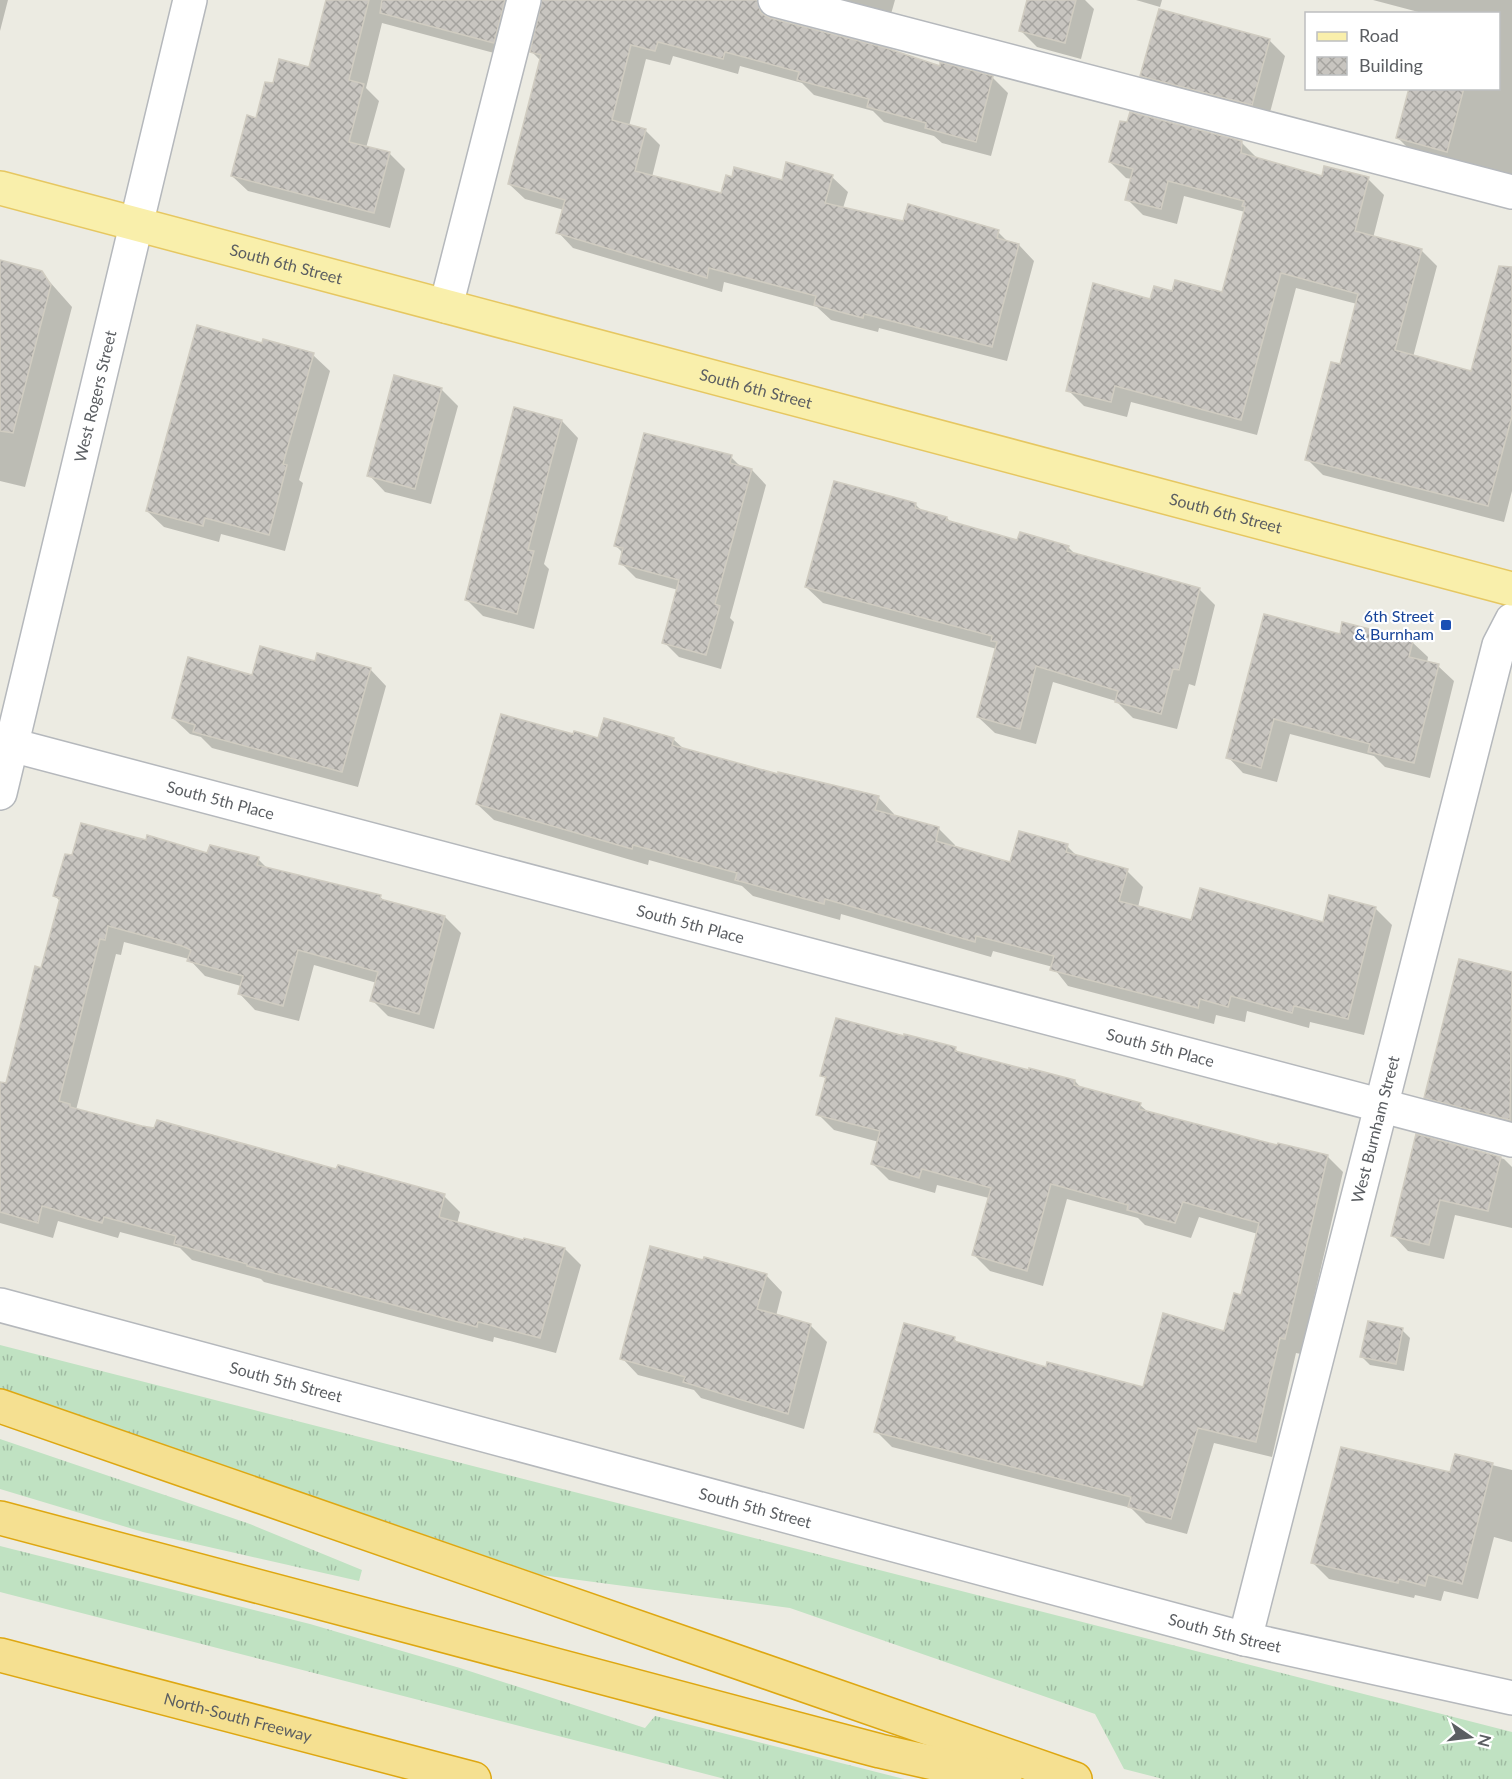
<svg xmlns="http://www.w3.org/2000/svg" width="1512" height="1779" font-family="Lato,sans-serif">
<defs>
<pattern id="grass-tufts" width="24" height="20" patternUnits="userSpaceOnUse" patternTransform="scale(1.5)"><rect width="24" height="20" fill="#c0e2c2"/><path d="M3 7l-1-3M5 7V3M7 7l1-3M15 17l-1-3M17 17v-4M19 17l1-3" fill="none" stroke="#9fbaa1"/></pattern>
<pattern id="building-cross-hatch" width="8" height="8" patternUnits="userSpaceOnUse" patternTransform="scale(1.5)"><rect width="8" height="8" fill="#c8c5c0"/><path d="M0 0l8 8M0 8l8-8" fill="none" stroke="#a5a39f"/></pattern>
</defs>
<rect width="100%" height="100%" fill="#ecebe2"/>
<path fill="url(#grass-tufts)" d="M 0,1345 L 1512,1732 L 1512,1779 L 1163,1779 L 1124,1769 L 1095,1714 L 790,1608 L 541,1575 L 0,1388 Z
M 0,1439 L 250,1524 L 362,1570 L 359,1581 L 143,1532 L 0,1489 Z
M 0,1546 L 310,1624 L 460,1668 L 645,1728 L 655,1716 L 904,1779 L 725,1779 L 0,1592 Z"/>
<path fill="#0003" d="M 0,0 L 8,0 L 0,31 Z
M 327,0 L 529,0 L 509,57 L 382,23 L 366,88 L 379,101 L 366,148 L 390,154 L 405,169 L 390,228 L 248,191 L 232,176 L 274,85 L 311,68 Z
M 544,0 L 780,0 L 772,12 L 772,20 L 941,67 L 941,64 L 993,78 L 1008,93 L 991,156 L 942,143 L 934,136 L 884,122 L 873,111 L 814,95 L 802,83 L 740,66 L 738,74 L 673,56 L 670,65 L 646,59 L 629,126 L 645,130 L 660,145 L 652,177 L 722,195 L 783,181 L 832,177 L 848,192 L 843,208 L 904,222 L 998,232 L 1009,243 L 1019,245 L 1034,261 L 1007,361 L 879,328 L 878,332 L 831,320 L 817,307 L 724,282 L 722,292 L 573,248 L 558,232 L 564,210 L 525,199 L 509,184 L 541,61 L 532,52 Z
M 809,0 L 895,0 L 889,21 Z
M 1028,0 L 1085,0 L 1094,9 L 1081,59 L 1037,47 L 1020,30 Z
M 1136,0 L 1162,0 L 1160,7 Z
M 1373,0 L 1512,0 L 1512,179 L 1414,154 L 1398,138 L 1411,88 L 1498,88 L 1498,14 L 1426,14 Z
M 1269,40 L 1285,56 L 1268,120 L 1158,92 L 1142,75 Z
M 1241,142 L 1257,158 L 1323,177 L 1368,179 L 1384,195 L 1373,238 L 1421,250 L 1437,266 L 1413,357 L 1472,373 L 1512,337 L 1512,491 L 1504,522 L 1323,475 L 1307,459 L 1342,366 L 1357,304 L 1296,288 L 1257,435 L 1131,402 L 1127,417 L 1084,406 L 1068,390 L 1151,301 L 1173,293 L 1223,294 L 1245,212 L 1184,196 L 1177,224 L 1143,215 L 1127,199 L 1132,179 L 1126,178 L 1110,162 Z
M 0,262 L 41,272 L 72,307 L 25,487 L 0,481 Z
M 263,345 L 313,355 L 330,371 L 299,480 L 303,483 L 285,551 L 221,534 L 219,542 L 164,527 L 147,511 Z
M 441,389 L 458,406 L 431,504 L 385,492 L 369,475 Z
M 515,409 L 562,421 L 578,438 L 544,564 L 549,569 L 534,629 L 483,616 L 466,599 Z
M 731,457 L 742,468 L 752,470 L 766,485 L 730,618 L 734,622 L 721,669 L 679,657 L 664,642 L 678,590 L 636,578 L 621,563 L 623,553 L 615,545 Z
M 916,505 L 922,511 L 947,518 L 953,524 L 1018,542 L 1068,547 L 1076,555 L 1199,589 L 1215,605 L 1195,686 L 1189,684 L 1177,729 L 1133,718 L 1116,701 L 1053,682 L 1036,744 L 995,733 L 978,717 L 997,649 L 823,603 L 806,587 Z
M 1341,636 L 1412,642 L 1428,657 L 1427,663 L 1438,666 L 1454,681 L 1430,778 L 1385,767 L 1374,756 L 1290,734 L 1277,782 L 1243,773 L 1228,757 Z
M 316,663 L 370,669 L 386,686 L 358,787 L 212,748 L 201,737 L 190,734 L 173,718 L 253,677 Z
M 574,736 L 600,740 L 673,739 L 684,749 L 779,776 L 878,797 L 894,814 L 894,816 L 939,829 L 955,845 L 954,848 L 1012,864 L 1067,846 L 1079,858 L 1127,871 L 1143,887 L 1138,907 L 1192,921 L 1324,924 L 1375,908 L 1392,925 L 1364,1035 L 1310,1022 L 1309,1028 L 1247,1011 L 1245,1022 L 1216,1015 L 1214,1024 L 1068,986 L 1053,967 L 993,951 L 991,957 L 841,914 L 840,920 L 753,896 L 742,886 L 649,860 L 648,865 L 494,820 L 477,804 Z
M 147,842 L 208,855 L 258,859 L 269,870 L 380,897 L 386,902 L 445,917 L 461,933 L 434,1029 L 388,1016 L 372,1000 L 377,983 L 314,965 L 299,1021 L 255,1010 L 239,993 L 241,986 L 205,976 L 189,959 L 124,942 L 121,955 L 116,954 L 76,1110 L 141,1128 L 444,1196 L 460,1212 L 457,1224 L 524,1242 L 525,1239 L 565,1249 L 581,1265 L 556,1353 L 494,1337 L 493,1342 L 264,1282 L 261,1279 L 192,1260 L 180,1248 L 120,1232 L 118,1238 L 58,1221 L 53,1238 L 0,1223 L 0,1099 L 7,1085 L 61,902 L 55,896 L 73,857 Z
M 1460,961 L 1512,973 L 1512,1132 L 1442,1113 L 1426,1097 Z
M 955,1049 L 960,1054 L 1075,1081 L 1082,1089 L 1140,1105 L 1148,1112 L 1278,1147 L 1327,1156 L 1343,1172 L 1301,1354 L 1296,1353 L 1272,1457 L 1214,1443 L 1187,1534 L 1146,1523 L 1131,1508 L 892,1447 L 876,1431 L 954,1339 L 960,1345 L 1047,1369 L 1144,1389 L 1226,1333 L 1242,1296 L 1258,1234 L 1199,1217 L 1191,1238 L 1145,1225 L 1138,1218 L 1067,1199 L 1043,1286 L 990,1271 L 974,1255 L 989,1198 L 937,1185 L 935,1193 L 889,1180 L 873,1164 L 879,1142 L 834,1130 L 818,1114 L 827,1080 L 822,1075 Z
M 1417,1136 L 1504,1159 L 1512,1167 L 1512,1228 L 1455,1215 L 1444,1259 L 1408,1251 L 1393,1235 Z
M 704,1262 L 766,1275 L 782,1292 L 776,1316 L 811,1326 L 827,1342 L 804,1429 L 701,1398 L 694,1390 L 638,1375 L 622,1358 Z
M 1402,1330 L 1410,1338 L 1404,1371 L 1370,1365 L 1362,1357 Z
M 1456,1456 L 1512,1470 L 1512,1542 L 1494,1537 L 1478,1599 L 1444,1591 L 1441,1601 L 1415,1595 L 1414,1598 L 1329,1579 L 1313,1563 L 1451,1474 Z"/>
<path fill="url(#building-cross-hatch)" stroke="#d0ccc1" stroke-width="1.5" d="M 326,0 L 369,0 L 349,80 L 364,84 L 349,142 L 390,152 L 374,213 L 231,176 L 247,115 L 256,118 L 265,82 L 273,83 L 279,59 L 309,67 Z
M 382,0 L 505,0 L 494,43 L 380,13 Z
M 542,0 L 757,0 L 761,13 L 770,18 L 886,48 L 940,66 L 940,62 L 993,76 L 976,142 L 925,128 L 926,123 L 867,107 L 869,99 L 797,80 L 799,72 L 725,52 L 723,59 L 658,42 L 655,51 L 631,45 L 612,120 L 646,129 L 635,171 L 721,193 L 726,175 L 732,177 L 734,167 L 782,180 L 786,162 L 833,175 L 825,203 L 903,221 L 908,204 L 999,230 L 997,238 L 1019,244 L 992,347 L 864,314 L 863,318 L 814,305 L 816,296 L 709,268 L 707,278 L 556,233 L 565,200 L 508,184 L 541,55 L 530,52 Z
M 1027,0 L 1076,0 L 1065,43 L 1019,31 Z
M 1159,9 L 1270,39 L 1252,105 L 1140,76 Z
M 1409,88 L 1464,88 L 1447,152 L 1396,138 Z
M 1130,112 L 1242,141 L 1241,153 L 1322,176 L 1324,166 L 1369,177 L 1355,231 L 1422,249 L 1395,350 L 1471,371 L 1499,266 L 1512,267 L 1512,416 L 1488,506 L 1305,460 L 1331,362 L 1340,364 L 1358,294 L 1281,273 L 1241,420 L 1115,386 L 1111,402 L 1066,391 L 1093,283 L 1150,299 L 1154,286 L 1172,291 L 1175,280 L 1222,292 L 1245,207 L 1242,206 L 1244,201 L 1168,181 L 1161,209 L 1125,200 L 1133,169 L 1109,162 L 1120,121 L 1127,122 Z
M 0,260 L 42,271 L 51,285 L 13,433 L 0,431 Z
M 197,325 L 262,343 L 263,339 L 314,353 L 283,464 L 287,465 L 269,535 L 205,518 L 203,526 L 146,511 Z
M 394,375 L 442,388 L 415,489 L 367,476 Z
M 514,407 L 562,420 L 528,550 L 534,551 L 517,614 L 465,600 Z
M 644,433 L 732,455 L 730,463 L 752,469 L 715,604 L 720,606 L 706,655 L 662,643 L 679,580 L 619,564 L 623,548 L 614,546 Z
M 834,481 L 916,503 L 915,508 L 947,517 L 946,520 L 1017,540 L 1020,532 L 1069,546 L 1067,551 L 1200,588 L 1179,670 L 1173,669 L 1161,714 L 1115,702 L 1118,691 L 1036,666 L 1020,729 L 977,717 L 997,642 L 991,641 L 992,636 L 805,587 Z
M 1264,614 L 1340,634 L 1342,622 L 1413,640 L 1409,657 L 1439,664 L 1414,763 L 1368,752 L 1370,744 L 1274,719 L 1261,768 L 1226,758 Z
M 260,646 L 315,661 L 317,653 L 371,668 L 342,772 L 193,732 L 195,725 L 172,718 L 188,657 L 252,675 Z
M 501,714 L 573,734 L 574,731 L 598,738 L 604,718 L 674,738 L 672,745 L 778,774 L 778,772 L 879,796 L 875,810 L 939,827 L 936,841 L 1010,862 L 1019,831 L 1068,844 L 1066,852 L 1128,869 L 1119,901 L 1191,920 L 1200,888 L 1323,922 L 1329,895 L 1376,907 L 1348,1019 L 1294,1006 L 1292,1013 L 1231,996 L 1228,1007 L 1200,999 L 1198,1008 L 1050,970 L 1054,956 L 976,936 L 975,942 L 825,899 L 824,904 L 735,880 L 737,873 L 633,845 L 632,849 L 476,804 Z
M 81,823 L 146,840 L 147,835 L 207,853 L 210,845 L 259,857 L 257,865 L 381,895 L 380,899 L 445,916 L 419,1014 L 370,1001 L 378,972 L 298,950 L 283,1006 L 238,994 L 243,976 L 187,961 L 191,950 L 182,946 L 108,926 L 105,940 L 100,939 L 59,1101 L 70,1104 L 70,1107 L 142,1126 L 154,1128 L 157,1120 L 336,1169 L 338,1165 L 445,1194 L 439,1217 L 523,1240 L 524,1238 L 565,1248 L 540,1338 L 478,1322 L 477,1327 L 247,1266 L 247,1264 L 174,1244 L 176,1236 L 104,1217 L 102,1223 L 42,1206 L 38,1223 L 0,1212 L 0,1082 L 6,1083 L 35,966 L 41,968 L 60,898 L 53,896 L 65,854 L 72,855 Z
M 1459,959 L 1512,972 L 1510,1120 L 1424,1098 Z
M 836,1018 L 904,1036 L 904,1034 L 956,1047 L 955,1051 L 1029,1070 L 1029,1068 L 1075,1080 L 1074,1085 L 1141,1103 L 1139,1109 L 1277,1145 L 1278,1143 L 1328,1155 L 1285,1339 L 1280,1338 L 1256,1442 L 1198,1428 L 1171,1519 L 1128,1507 L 1131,1497 L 874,1432 L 904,1323 L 955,1337 L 954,1341 L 1046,1367 L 1047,1362 L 1143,1387 L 1163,1313 L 1224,1331 L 1234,1293 L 1241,1295 L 1259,1223 L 1183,1202 L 1175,1223 L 1127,1210 L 1128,1205 L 1051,1184 L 1027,1271 L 972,1255 L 991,1188 L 922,1169 L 919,1178 L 871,1164 L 880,1131 L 816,1115 L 826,1077 L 820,1076 Z
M 1416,1134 L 1501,1157 L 1488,1211 L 1440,1200 L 1429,1245 L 1391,1236 Z
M 650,1246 L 703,1260 L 704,1257 L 767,1274 L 757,1309 L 811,1324 L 788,1414 L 683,1382 L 685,1377 L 620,1359 Z
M 1368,1321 L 1403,1328 L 1396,1364 L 1360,1357 Z
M 1341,1447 L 1450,1472 L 1455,1454 L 1493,1463 L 1462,1584 L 1428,1575 L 1425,1586 L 1399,1579 L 1398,1583 L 1311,1563 Z"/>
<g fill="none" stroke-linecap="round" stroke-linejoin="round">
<defs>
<g id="minor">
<path d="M 775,0 L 1512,192"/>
<path d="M 446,306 L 524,0"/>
<path id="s1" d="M 0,742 L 1512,1140"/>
<path id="s2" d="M 0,793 L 190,0"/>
<path id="s3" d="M 0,1305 L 1245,1639 L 1512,1698"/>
<path id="s4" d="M 1245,1639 L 1499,645 L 1512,620"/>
</g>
<g id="major">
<path id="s5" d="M 0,188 L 1512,589"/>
</g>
<g id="highway">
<path d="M 0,1406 L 1075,1779"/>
<path d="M 0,1518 L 880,1751 L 1005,1779"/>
<path id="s6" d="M 0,1655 L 474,1779"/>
</g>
</defs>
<use href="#minor" stroke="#b5b8bc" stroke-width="36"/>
<use href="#major" stroke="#e6c761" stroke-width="36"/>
<use href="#highway" stroke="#dea711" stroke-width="36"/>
<use href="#minor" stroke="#fff" stroke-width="33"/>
<use href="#major" stroke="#f9efab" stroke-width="33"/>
<use href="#highway" stroke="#f5e091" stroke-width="33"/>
</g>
<rect fill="#1a4fb4" stroke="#fff" stroke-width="2" x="1440" y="619" width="12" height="12" rx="3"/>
<g text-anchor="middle" stroke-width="4.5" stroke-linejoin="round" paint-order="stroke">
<g font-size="16" fill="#5b5e62" stroke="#fff">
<text dy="6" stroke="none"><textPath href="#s5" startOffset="296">South 6th Street</textPath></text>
<text dy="6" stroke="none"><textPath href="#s5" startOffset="782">South 6th Street</textPath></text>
<text dy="6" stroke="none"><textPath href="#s2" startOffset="408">West Rogers Street</textPath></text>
<text dy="6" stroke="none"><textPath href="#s5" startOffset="1268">South 6th Street</textPath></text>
<text dy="6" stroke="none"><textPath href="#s1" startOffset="228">South 5th Place</textPath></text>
<text dy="6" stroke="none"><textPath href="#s1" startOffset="714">South 5th Place</textPath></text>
<text dy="6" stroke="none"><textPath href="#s1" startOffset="1200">South 5th Place</textPath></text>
<text dy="6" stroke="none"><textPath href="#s4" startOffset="526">West Burnham Street</textPath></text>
<text dy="6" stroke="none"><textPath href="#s3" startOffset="296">South 5th Street</textPath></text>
<text dy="6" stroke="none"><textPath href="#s3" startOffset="782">South 5th Street</textPath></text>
<text dy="6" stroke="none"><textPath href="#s3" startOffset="1268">South 5th Street</textPath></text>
<text dy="6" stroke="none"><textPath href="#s6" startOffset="246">North-South Freeway</textPath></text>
</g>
<g font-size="16" fill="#164399" stroke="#fff" text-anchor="end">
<text x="1434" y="622">6th Street<tspan x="1434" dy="18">&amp; Burnham</tspan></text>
</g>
</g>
<rect x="1305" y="12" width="195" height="78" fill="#ffffff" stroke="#bdbfc0" stroke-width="1.5"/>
<rect x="1317" y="32" width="30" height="9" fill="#f9efab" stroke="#bdbfc0" stroke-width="1.5"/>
<text x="1359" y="42" font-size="18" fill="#5b5e62">Road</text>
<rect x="1317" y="57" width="30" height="18" fill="url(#building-cross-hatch)" stroke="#bdbfc0" stroke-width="1.5"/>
<text x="1359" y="72" font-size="18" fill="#5b5e62">Building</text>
<g transform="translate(1470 1737) rotate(104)" stroke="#ffffff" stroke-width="4.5" paint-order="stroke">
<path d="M0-4.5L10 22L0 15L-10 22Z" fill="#5b5e62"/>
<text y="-9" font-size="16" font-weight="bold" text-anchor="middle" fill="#5b5e62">N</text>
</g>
</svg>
